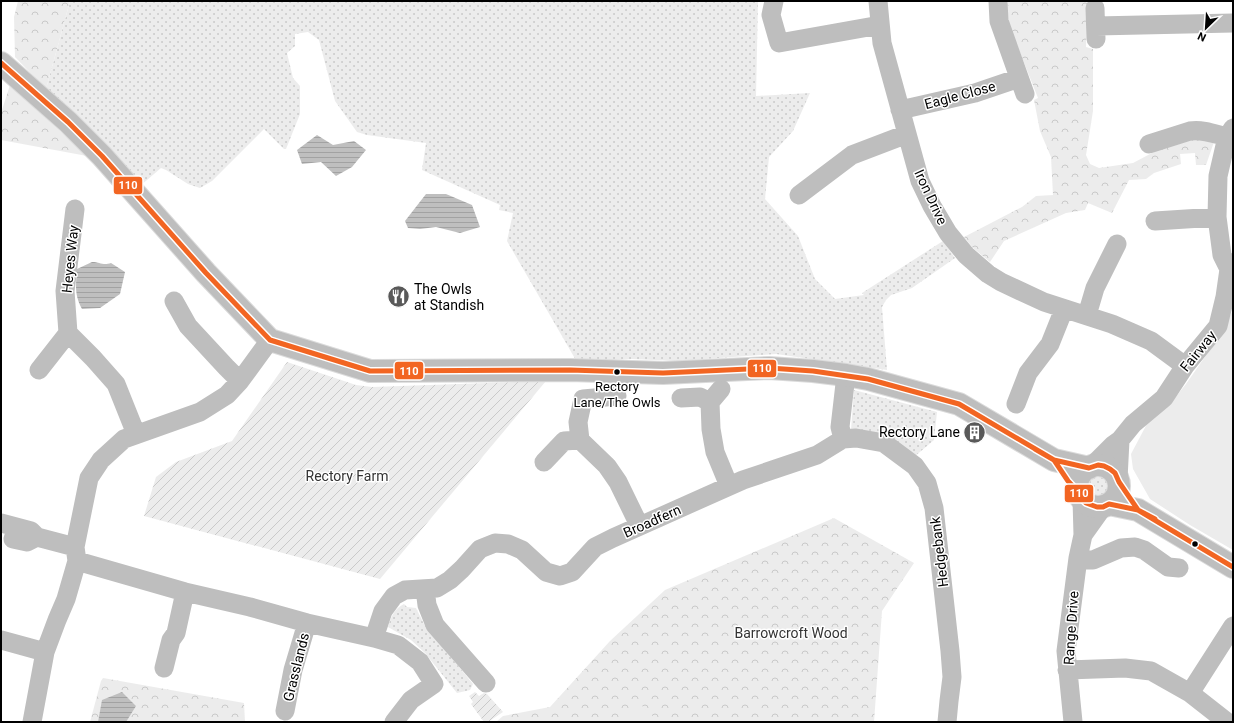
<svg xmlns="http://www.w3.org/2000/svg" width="1234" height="723" font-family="Roboto,sans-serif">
<defs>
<pattern id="grass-dots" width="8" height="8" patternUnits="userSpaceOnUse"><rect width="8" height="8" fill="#ececec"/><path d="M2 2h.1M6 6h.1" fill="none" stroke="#c9c9c9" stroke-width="1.8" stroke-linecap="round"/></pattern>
<pattern id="forest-crowns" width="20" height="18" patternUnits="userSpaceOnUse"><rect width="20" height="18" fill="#ececec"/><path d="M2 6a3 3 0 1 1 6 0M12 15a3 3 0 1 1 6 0" fill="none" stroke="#c9c9c9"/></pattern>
<pattern id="garden-furrows" width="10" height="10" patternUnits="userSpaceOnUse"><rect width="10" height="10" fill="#ececec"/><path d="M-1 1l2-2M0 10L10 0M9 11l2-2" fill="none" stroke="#c9c9c9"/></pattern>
<pattern id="water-rules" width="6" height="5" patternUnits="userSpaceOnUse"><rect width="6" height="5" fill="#bfbfbf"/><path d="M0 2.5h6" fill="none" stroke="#a2a2a2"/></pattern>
</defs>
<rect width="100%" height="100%" fill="#fff"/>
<path fill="url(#grass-dots)" d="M 70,1 L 758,1 L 756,96 L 810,93 L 793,131 L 769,157 L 765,199 L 798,236 L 815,279 L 835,299 L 864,295 L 862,293 L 943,241 L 955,258 L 912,288 L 891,295 L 886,300 L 882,307 L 887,370 L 776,354 L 678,361 L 631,359 L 577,362 L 507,241 L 513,213 L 499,210 L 500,205 L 422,170 L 426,143 L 367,135 L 357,132 L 335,101 L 319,40 L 308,32 L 295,34 L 295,46 L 287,53 L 293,78 L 300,86 L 300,114 L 286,149 L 284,149 L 264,129 L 212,181 L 200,188 L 188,184 L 166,170 L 161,168 L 140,186 L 46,89 Z
M 854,390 L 937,412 L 934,440 L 914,457 L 851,430 Z
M1088 487a11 11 0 1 1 22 0a11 11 0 1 1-22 0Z
M 404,604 L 407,607 L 416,608 L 424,624 L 473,684 L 470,690 L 457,693 L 425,653 L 411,640 L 388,627 C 391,617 394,609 404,604 Z"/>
<path fill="url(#forest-crowns)" d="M 18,1 L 70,1 L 46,89 L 15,57 L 14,17 Z
M 1008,1 L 1087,1 L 1086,47 L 1093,49 L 1093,111 L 1086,155 L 1090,164 L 1099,168 L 1133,163 L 1167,145 L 1199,134 L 1215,139 L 1206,165 L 1196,165 L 1195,153 L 1180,154 L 1181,164 L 1154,173 L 1146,179 L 1129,180 L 1112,213 L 1088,203 L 1085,210 L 1066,213 L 1004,241 L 990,262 L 973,248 L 964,237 L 1022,207 L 1036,196 L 1053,195 L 1051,157 L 1040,131 L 1034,100 L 1038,98 L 1009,25 L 1007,11 Z
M 10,85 L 87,156 L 1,140 L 1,113 Z
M 834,518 L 914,563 L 882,611 L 874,722 L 496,722 L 503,716 L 550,707 L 610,641 L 665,590 Z
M 103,678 L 244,703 L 245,722 L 90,722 L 101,681 Z"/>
<path fill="#ececec" d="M 1233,310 L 1233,550 L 1190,525 L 1150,499 L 1133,469 L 1131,454 L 1149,420 L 1171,403 L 1186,384 L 1221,334 Z
M 639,703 L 659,722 L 620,722 Z"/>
<path fill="url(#garden-furrows)" d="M 287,362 L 356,385 L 372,387 L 546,381 L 380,579 L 144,516 L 156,477 L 176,462 L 232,441 Z
M 475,692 L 479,696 L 484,693 L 487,694 L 503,712 L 488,722 L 484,722 L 471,704 L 473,702 L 469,696 Z"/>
<path fill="url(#water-rules)" d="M 317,135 L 333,145 L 354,141 L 366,150 L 352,167 L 336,176 L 321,162 L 302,164 L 297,150 Z
M 426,194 L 446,194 L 472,205 L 480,227 L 460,233 L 436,227 L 420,229 L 408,228 L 405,221 Z
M 92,262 C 100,262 103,266 111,263 L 125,272 L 120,294 L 100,308 L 82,309 C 74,294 76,285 77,269 Z
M 122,692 L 136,706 L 126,722 L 98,722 L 102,700 Z"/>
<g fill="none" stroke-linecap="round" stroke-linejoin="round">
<defs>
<path id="major" d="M 1,63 L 68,122 L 102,156 L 206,273 L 270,340 L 370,371 L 570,370 L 663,373 L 769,368 L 813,371 L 846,375 L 868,379 L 959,404 L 1054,460 L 1089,468
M1077 486a21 21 0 1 1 42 0a21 21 0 1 1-42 0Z
M 1109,504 L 1138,510 L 1233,567"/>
</defs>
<use href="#major" stroke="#dbdbdb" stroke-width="24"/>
<path stroke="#bebebe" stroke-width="19" d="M 774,1 L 771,15 L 779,43 L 880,25
M 878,1 L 882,43 L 920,181 L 932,206 L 948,233 L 966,255 L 988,274 L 1001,282 L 1044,302 L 1112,324 L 1151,341 L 1185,366
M 998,1 L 999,21 L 1025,94
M 1095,8 L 1096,39
M 1096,26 L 1233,23
M 900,110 L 975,93 L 1019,78
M 1149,144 L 1190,131 C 1203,129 1215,134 1227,137
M 799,195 L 852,155 L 907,134
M 75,209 L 65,291 L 68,333 L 93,358 L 116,384 L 136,434
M 1155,221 L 1217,217
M 174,301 L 188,326 L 226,367 L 240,381
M 1087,315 L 1095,288 L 1117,244
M 39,370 L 68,333
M 721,389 L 710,402 L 711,429 L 715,452 L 729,486
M 681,398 L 700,397 L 710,402
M 1016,404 L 1028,373 L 1050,344 L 1064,309
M 843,439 L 856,438 L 884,443 L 915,466 L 927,483 L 934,508 L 950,651 L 952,677 L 949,701 L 947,722
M 580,440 L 578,422 L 583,399 L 617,396
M 544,462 L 564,441 L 580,440 L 607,466 L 618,482 L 639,525
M 1092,466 L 1113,445 L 1120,440 L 1133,424 L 1164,398 L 1185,366 L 1218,326 L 1225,297 L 1229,269 L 1222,255 L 1217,217 L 1218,176 L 1227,137 L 1233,128
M 1118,479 L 1120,440
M 1082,499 L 1083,535 L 1103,507
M 1,523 L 31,531 L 37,537 L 27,542 L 13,539
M 37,537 L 75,547
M 1078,558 L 1085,560 L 1093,560 L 1121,548 L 1135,547 L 1144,550 L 1168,567 L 1179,568
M 77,561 L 185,592 L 250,607 L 307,623 L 374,638
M 425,589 L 427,605 L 435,625 L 486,683
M 1,640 L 45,652
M 164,668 L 171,640 L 176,633 L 185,592
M 1067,670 L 1125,668 L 1151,671 L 1190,693 L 1227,722
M 1190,693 L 1233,626
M 285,711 L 293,670 L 307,623
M 32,722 L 45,652 L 57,620 L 66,599 L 77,561 L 75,547 L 89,478 L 101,460 L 124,439 L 200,412 L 227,395 L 240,381 L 270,340
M 394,722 L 411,700 L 434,684 L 420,662 L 398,645 L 374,638 L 383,611 L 394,596 L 405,590 L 437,588 L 450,580 L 462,569 L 480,549 L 495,543 L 508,544 L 522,550 L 546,572 L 560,576 L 572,572 L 595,547 L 613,538 L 743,480 L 817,455 L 843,439 L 840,427 L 846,375
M 1073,722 L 1066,651 L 1078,558 L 1083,535"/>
<use href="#major" stroke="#bebebe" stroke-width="22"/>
<defs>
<path id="bus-1" d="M 1,63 L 68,122 L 102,156 L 206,273 L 270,340 L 370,371 L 570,370 L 663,373 L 769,368 L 813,371 L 868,379 L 959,404 L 1054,460 L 1068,481 L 1079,493 L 1082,499 L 1086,503 L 1097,507 L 1103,507 L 1109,504 L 1138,510 L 1233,567
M 1035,449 L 1054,460 L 1089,468 L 1098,465 L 1104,466 L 1110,469 L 1115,473 L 1119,482 L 1138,510 L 1155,519"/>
</defs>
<use href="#bus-1" stroke="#fff" stroke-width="8"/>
<use href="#bus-1" stroke="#f26522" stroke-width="5"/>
</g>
<defs>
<symbol id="restaurant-disc" viewBox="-11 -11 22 22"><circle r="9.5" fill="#595959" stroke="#fff"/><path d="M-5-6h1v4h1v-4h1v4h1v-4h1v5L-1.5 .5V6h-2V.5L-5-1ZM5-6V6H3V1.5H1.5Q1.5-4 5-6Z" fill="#fff"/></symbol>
<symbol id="building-disc" viewBox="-11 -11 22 22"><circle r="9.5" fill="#595959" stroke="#fff"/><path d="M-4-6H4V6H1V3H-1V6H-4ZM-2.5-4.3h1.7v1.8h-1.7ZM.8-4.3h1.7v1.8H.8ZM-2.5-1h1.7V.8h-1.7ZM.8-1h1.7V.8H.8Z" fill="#fff"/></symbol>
</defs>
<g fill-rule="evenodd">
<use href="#restaurant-disc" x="386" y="284" width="25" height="25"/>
<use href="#building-disc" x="962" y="420" width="25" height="25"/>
</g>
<g fill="#000" stroke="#fff" stroke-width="1.5">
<circle cx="617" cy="372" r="3.5"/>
<circle cx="1195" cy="544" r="3.5"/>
</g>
<g text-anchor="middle" stroke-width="3" stroke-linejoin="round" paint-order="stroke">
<g font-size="13" fill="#000" stroke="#fff">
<text x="617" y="391">Rectory<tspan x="617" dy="16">Lane/The Owls</tspan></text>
</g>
<g font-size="14" fill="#000" stroke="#fff">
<text transform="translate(960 95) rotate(-15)" y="5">Eagle Close</text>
<text transform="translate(931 197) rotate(65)" y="5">Iron Drive</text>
<text transform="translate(70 259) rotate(-84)" y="5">Heyes Way</text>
<text transform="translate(1198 351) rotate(-51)" y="5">Fairway</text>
<text transform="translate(652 521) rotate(-24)" y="5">Broadfern</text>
<text transform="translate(939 552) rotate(-97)" y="5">Hedgebank</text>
<text transform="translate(1071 628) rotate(-86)" y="5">Range Drive</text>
<text transform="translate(296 667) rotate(-76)" y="5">Grasslands</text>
</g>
<g font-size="14" fill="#000" stroke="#fff" text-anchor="start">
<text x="414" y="294">The Owls<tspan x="414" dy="16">at Standish</tspan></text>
<text x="960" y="437" text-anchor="end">Rectory Lane</text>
</g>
<g font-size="14" fill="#333" stroke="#fff">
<text x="347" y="481">Rectory Farm</text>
<text x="791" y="638">Barrowcroft Wood</text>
</g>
</g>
<g stroke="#fff" stroke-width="1.5">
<rect x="113" y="176" width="30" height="19" rx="4" fill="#f26522"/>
<rect x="747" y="359" width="30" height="19" rx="4" fill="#f26522"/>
<rect x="394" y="361" width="30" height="19" rx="4" fill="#f26522"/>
<rect x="1064" y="484" width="30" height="19" rx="4" fill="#f26522"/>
</g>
<g font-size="11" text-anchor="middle" font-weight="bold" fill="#fff">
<text x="128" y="189">110</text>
<text x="762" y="372">110</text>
<text x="409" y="375">110</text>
<text x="1079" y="497">110</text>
</g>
<rect width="1234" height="723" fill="none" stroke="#000000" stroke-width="4"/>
<g transform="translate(1206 28) rotate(205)" stroke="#ffffff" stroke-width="3" paint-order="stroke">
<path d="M0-3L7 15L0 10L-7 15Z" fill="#000000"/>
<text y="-6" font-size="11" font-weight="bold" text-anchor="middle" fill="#000000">N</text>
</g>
</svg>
